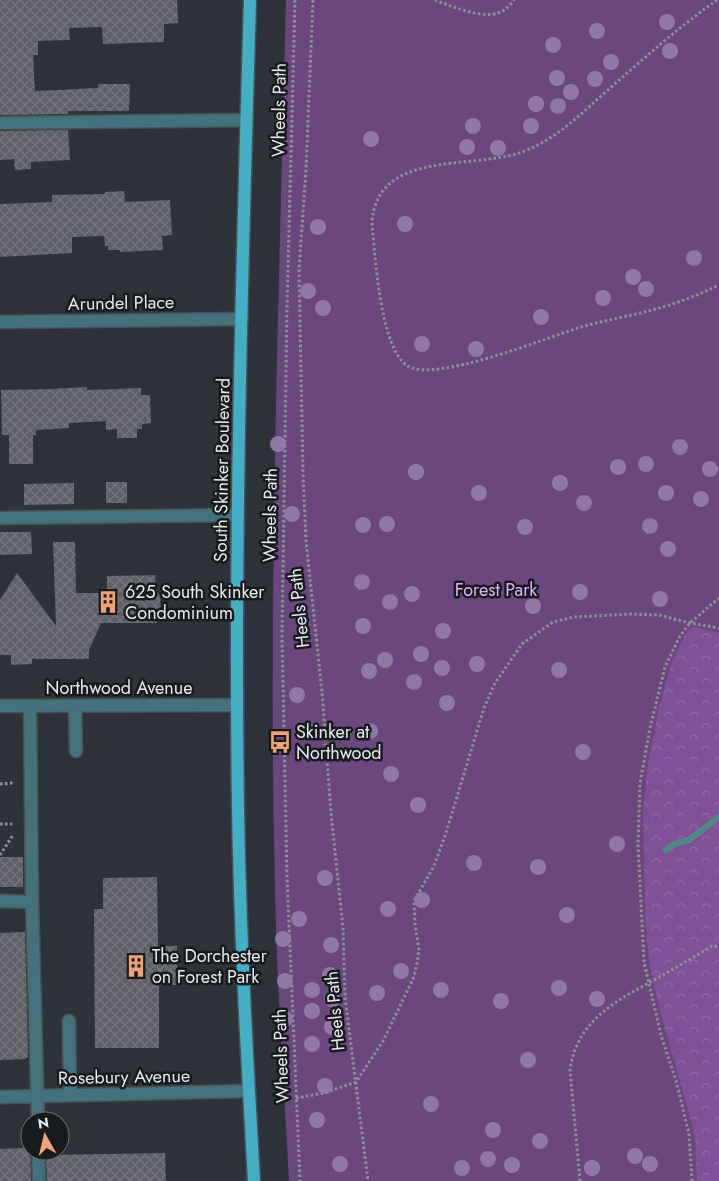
<svg xmlns="http://www.w3.org/2000/svg" width="719" height="1181" font-family="Jost,sans-serif">
<defs>
<pattern id="forest-crowns" width="20" height="18" patternUnits="userSpaceOnUse" patternTransform="scale(1.25)"><rect width="20" height="18" fill="#7e5097"/><path d="M2 6a3 3 0 1 1 6 0M12 15a3 3 0 1 1 6 0" fill="none" stroke="#9069a6"/></pattern>
<pattern id="building-cross-hatch" width="8" height="8" patternUnits="userSpaceOnUse" patternTransform="scale(1.25)"><rect width="8" height="8" fill="#5e5f67"/><path d="M0 0l8 8M0 8l8-8" fill="none" stroke="#75767d"/></pattern>
</defs>
<rect width="100%" height="100%" fill="#2d3339"/>
<path fill="#6a477d" d="M 286,0 L 719,0 L 719,1181 L 289,1181 C 284,1084 277,987 275,890 C 268,594 279,297 286,0 Z"/>
<path fill="url(#forest-crowns)" d="M 695,627 L 719,633 L 719,1181 L 697,1181 L 695,1140 L 691,1120 L 662,1018 L 652,977 L 648,951 L 645,906 L 643,813 L 647,770 L 659,707 L 673,659 L 685,635 L 691,628 Z"/>
<g fill="none" stroke-linecap="round" stroke-linejoin="round">
<path stroke="#548983" stroke-width="6" d="M 666,850 L 674,844 L 689,840 L 719,817"/>
</g>
<path fill="url(#building-cross-hatch)" d="M 0,0 L 177,0 L 178,23 L 164,24 L 164,42 L 103,44 L 102,27 L 69,28 L 70,40 L 38,41 L 38,55 L 33,55 L 35,91 L 98,88 L 98,84 L 130,84 L 129,111 L 68,111 L 68,114 L 0,115 Z
M 68,130 L 70,160 L 31,162 L 31,169 L 15,170 L 14,159 L 0,160 L 0,131 Z
M 124,191 L 125,202 L 170,200 L 172,235 L 162,236 L 163,250 L 120,252 L 120,250 L 108,250 L 108,246 L 105,246 L 104,236 L 72,237 L 72,253 L 0,257 L 0,204 L 52,202 L 52,195 L 105,194 L 105,192 Z
M 87,387 L 87,390 L 141,388 L 141,395 L 150,395 L 151,423 L 142,424 L 142,429 L 137,429 L 137,438 L 117,438 L 117,429 L 106,430 L 106,421 L 69,423 L 69,428 L 36,430 L 36,435 L 33,435 L 33,464 L 9,464 L 9,435 L 2,435 L 1,390 L 52,389 Z
M 106,482 L 127,482 L 127,503 L 106,503 Z
M 74,483 L 74,504 L 24,505 L 24,484 Z
M 0,532 L 31,532 L 32,554 L 0,555 Z
M 53,542 L 75,542 L 76,593 L 107,593 L 107,576 L 155,575 L 157,593 L 160,594 L 161,611 L 157,612 L 157,623 L 101,623 L 89,650 L 89,659 L 32,659 L 32,664 L 11,665 L 11,655 L 0,655 L 0,600 L 17,573 L 56,626 Z
M 0,857 L 23,857 L 23,887 L 0,887 Z
M 157,877 L 158,946 L 177,946 L 177,985 L 159,985 L 159,1048 L 95,1048 L 94,909 L 103,909 L 103,878 Z
M 25,932 L 28,1057 L 25,1059 L 0,1060 L 0,933 Z
M 25,1148 L 30,1149 L 31,1181 L 0,1181 L 0,1149 Z
M 165,1153 L 166,1181 L 47,1181 L 46,1155 Z"/>
<g fill="none" stroke-linecap="round" stroke-linejoin="round">
<defs>
<path id="minor" d="M 0,123 L 246,120
M 0,322 L 242,319
M 0,518 L 238,515
M 0,706 L 237,705
M 30,706 L 32,902 L 38,1121
M 75,706 L 76,751
M 0,901 L 32,902
M 69,1021 L 70,1095
M 0,1097 L 248,1091
M 38,1151 L 39,1181"/>
<path id="major" d="M 250,0 C 242,269 234,538 238,807 C 240,932 247,1057 254,1181"/>
</defs>
<use href="#minor" stroke="#4a5056" stroke-width="15"/>
<use href="#major" stroke="#4a5056" stroke-width="15"/>
<path stroke="#8d9297" stroke-width="3" stroke-dasharray="2.5 2.5" stroke-linecap="butt" d="M 295,0 L 287,306 L 282,635 L 287,877 L 300,1181
M 313,0 L 306,169 L 299,271 L 303,473 L 306,541 L 322,692 L 331,813 L 343,928 L 345,997 L 368,1181
M 435,0 C 450,6 483,19 498,13 C 505,11 510,5 514,0
M 717,0 C 679,27 643,59 608,90 C 580,114 559,138 522,152 C 473,170 376,149 372,223 C 375,254 380,350 408,366 C 435,383 546,338 578,328 C 601,321 625,317 648,311 C 673,305 696,296 719,285
M 0,784 L 13,783
M 0,824 L 13,824
M 0,855 L 13,835
M 296,1098 L 324,1093 L 356,1082 L 383,1041 L 413,979 L 417,964 L 419,950 L 415,924 L 414,901 L 434,866 L 446,833 L 484,708 L 495,683 L 522,644 L 553,622 L 574,617 L 630,614 L 659,615 L 690,623 L 719,628
M 580,1181 L 570,1070 C 577,1020 616,1001 656,979 C 675,968 694,957 712,946 L 719,947
M 692,1181 L 689,1134 L 677,1084 L 661,1035 L 644,962 L 638,845 L 640,783 L 650,728 L 665,667 L 680,636 L 690,623 L 719,598"/>
<use href="#minor" stroke="#43717c" stroke-width="12"/>
<use href="#major" stroke="#43aec5" stroke-width="12"/>
</g>
<g fill="#9078a5">
<circle cx="667" cy="22" r="8"/>
<circle cx="597" cy="31" r="8"/>
<circle cx="553" cy="45" r="8"/>
<circle cx="670" cy="51" r="8"/>
<circle cx="611" cy="62" r="8"/>
<circle cx="557" cy="78" r="8"/>
<circle cx="595" cy="79" r="8"/>
<circle cx="571" cy="92" r="8"/>
<circle cx="536" cy="104" r="8"/>
<circle cx="558" cy="106" r="8"/>
<circle cx="473" cy="126" r="8"/>
<circle cx="531" cy="126" r="8"/>
<circle cx="371" cy="139" r="8"/>
<circle cx="467" cy="147" r="8"/>
<circle cx="498" cy="148" r="8"/>
<circle cx="405" cy="224" r="8"/>
<circle cx="318" cy="227" r="8"/>
<circle cx="694" cy="258" r="8"/>
<circle cx="633" cy="277" r="8"/>
<circle cx="646" cy="289" r="8"/>
<circle cx="308" cy="291" r="8"/>
<circle cx="603" cy="298" r="8"/>
<circle cx="323" cy="308" r="8"/>
<circle cx="541" cy="317" r="8"/>
<circle cx="422" cy="344" r="8"/>
<circle cx="476" cy="349" r="8"/>
<circle cx="278" cy="444" r="8"/>
<circle cx="680" cy="447" r="8"/>
<circle cx="646" cy="464" r="8"/>
<circle cx="618" cy="467" r="8"/>
<circle cx="710" cy="469" r="8"/>
<circle cx="416" cy="472" r="8"/>
<circle cx="560" cy="483" r="8"/>
<circle cx="479" cy="493" r="8"/>
<circle cx="666" cy="493" r="8"/>
<circle cx="701" cy="499" r="8"/>
<circle cx="584" cy="503" r="8"/>
<circle cx="292" cy="514" r="8"/>
<circle cx="387" cy="524" r="8"/>
<circle cx="363" cy="525" r="8"/>
<circle cx="650" cy="526" r="8"/>
<circle cx="525" cy="527" r="8"/>
<circle cx="668" cy="549" r="8"/>
<circle cx="362" cy="582" r="8"/>
<circle cx="580" cy="592" r="8"/>
<circle cx="412" cy="594" r="8"/>
<circle cx="660" cy="599" r="8"/>
<circle cx="390" cy="602" r="8"/>
<circle cx="533" cy="606" r="8"/>
<circle cx="363" cy="626" r="8"/>
<circle cx="443" cy="631" r="8"/>
<circle cx="421" cy="654" r="8"/>
<circle cx="385" cy="660" r="8"/>
<circle cx="477" cy="664" r="8"/>
<circle cx="442" cy="668" r="8"/>
<circle cx="559" cy="670" r="8"/>
<circle cx="369" cy="671" r="8"/>
<circle cx="414" cy="682" r="8"/>
<circle cx="297" cy="695" r="8"/>
<circle cx="447" cy="703" r="8"/>
<circle cx="370" cy="731" r="8"/>
<circle cx="313" cy="732" r="8"/>
<circle cx="583" cy="752" r="8"/>
<circle cx="391" cy="774" r="8"/>
<circle cx="418" cy="805" r="8"/>
<circle cx="617" cy="844" r="8"/>
<circle cx="474" cy="863" r="8"/>
<circle cx="538" cy="867" r="8"/>
<circle cx="325" cy="878" r="8"/>
<circle cx="422" cy="900" r="8"/>
<circle cx="388" cy="909" r="8"/>
<circle cx="567" cy="915" r="8"/>
<circle cx="299" cy="919" r="8"/>
<circle cx="283" cy="939" r="8"/>
<circle cx="331" cy="945" r="8"/>
<circle cx="401" cy="971" r="8"/>
<circle cx="330" cy="975" r="8"/>
<circle cx="285" cy="981" r="8"/>
<circle cx="559" cy="988" r="8"/>
<circle cx="312" cy="990" r="8"/>
<circle cx="441" cy="990" r="8"/>
<circle cx="377" cy="993" r="8"/>
<circle cx="332" cy="999" r="8"/>
<circle cx="597" cy="999" r="8"/>
<circle cx="501" cy="1001" r="8"/>
<circle cx="312" cy="1011" r="8"/>
<circle cx="285" cy="1019" r="8"/>
<circle cx="332" cy="1027" r="8"/>
<circle cx="312" cy="1044" r="8"/>
<circle cx="528" cy="1060" r="8"/>
<circle cx="325" cy="1086" r="8"/>
<circle cx="431" cy="1104" r="8"/>
<circle cx="317" cy="1120" r="8"/>
<circle cx="493" cy="1130" r="8"/>
<circle cx="540" cy="1141" r="8"/>
<circle cx="635" cy="1156" r="8"/>
<circle cx="488" cy="1159" r="8"/>
<circle cx="340" cy="1164" r="8"/>
<circle cx="650" cy="1164" r="8"/>
<circle cx="512" cy="1165" r="8"/>
<circle cx="462" cy="1168" r="8"/>
<circle cx="592" cy="1168" r="8"/>
</g>
<defs>
<symbol id="building-bare" viewBox="-9 -9 18 18"><path d="M-4-6H4V6H1V3H-1V6H-4ZM-2.5-4.3h1.7v1.8h-1.7ZM.8-4.3h1.7v1.8H.8ZM-2.5-1h1.7V.8h-1.7ZM.8-1h1.7V.8H.8Z" fill="#efa377" stroke="#181b1d" stroke-width="2.5" paint-order="stroke"/></symbol>
<symbol id="bus-bare" viewBox="-9 -9 18 18"><path d="M-5-6H5V4H4V6H2V4H-2V6H-4V4H-5ZM-3.5-4V0h7V-4ZM-3.5 1.2v1.5H-2V1.2ZM2 1.2v1.5H3.5V1.2Z" fill="#efa377" stroke="#181b1d" stroke-width="2.5" paint-order="stroke"/></symbol>
</defs>
<g fill-rule="evenodd">
<use href="#building-bare" x="92" y="586" width="32" height="32"/>
<use href="#bus-bare" x="264" y="726" width="32" height="32"/>
<use href="#building-bare" x="120" y="950" width="32" height="32"/>
</g>
<g text-anchor="middle" stroke-width="5" stroke-linejoin="round" paint-order="stroke">
<g font-size="18" fill="#e5e9ed" stroke="#181b1d">
<text transform="translate(279 110) rotate(-89)" y="6">Wheels Path</text>
<text transform="translate(121 303) rotate(-1)" y="6">Arundel Place</text>
<text transform="translate(222 470) rotate(-89)" y="6">South Skinker Boulevard</text>
<text transform="translate(270 515) rotate(-89)" y="6">Wheels Path</text>
<text transform="translate(299 608) rotate(-96)" y="6">Heels Path</text>
<text x="119" y="694">Northwood Avenue</text>
<text transform="translate(335 1011) rotate(-95)" y="6">Heels Path</text>
<text transform="translate(281 1056) rotate(-92)" y="6">Wheels Path</text>
<text transform="translate(124 1077) rotate(-1)" y="6">Rosebury Avenue</text>
</g>
<g font-size="18" fill="#e1b0fe" stroke="#181b1d">
<text x="496" y="596">Forest Park</text>
</g>
<g font-size="18" fill="#e5e9ed" stroke="#181b1d" text-anchor="start">
<text x="125" y="598">625 South Skinker<tspan x="125" dy="21">Condominium</tspan></text>
<text x="296" y="738">Skinker at<tspan x="296" dy="21">Northwood</tspan></text>
<text x="152" y="962">The Dorchester<tspan x="152" dy="21">on Forest Park</tspan></text>
</g>
</g>
<g transform="translate(45 1136) rotate(352)"><circle r="24" fill="#181b1d" stroke="#6a6d70"/>
<path d="M0-4L9 19L0 12L-9 19Z" fill="#efa377"/>
<text y="-8" font-size="14" font-weight="bold" text-anchor="middle" fill="#e5e9ed">N</text>
</g>
</svg>
